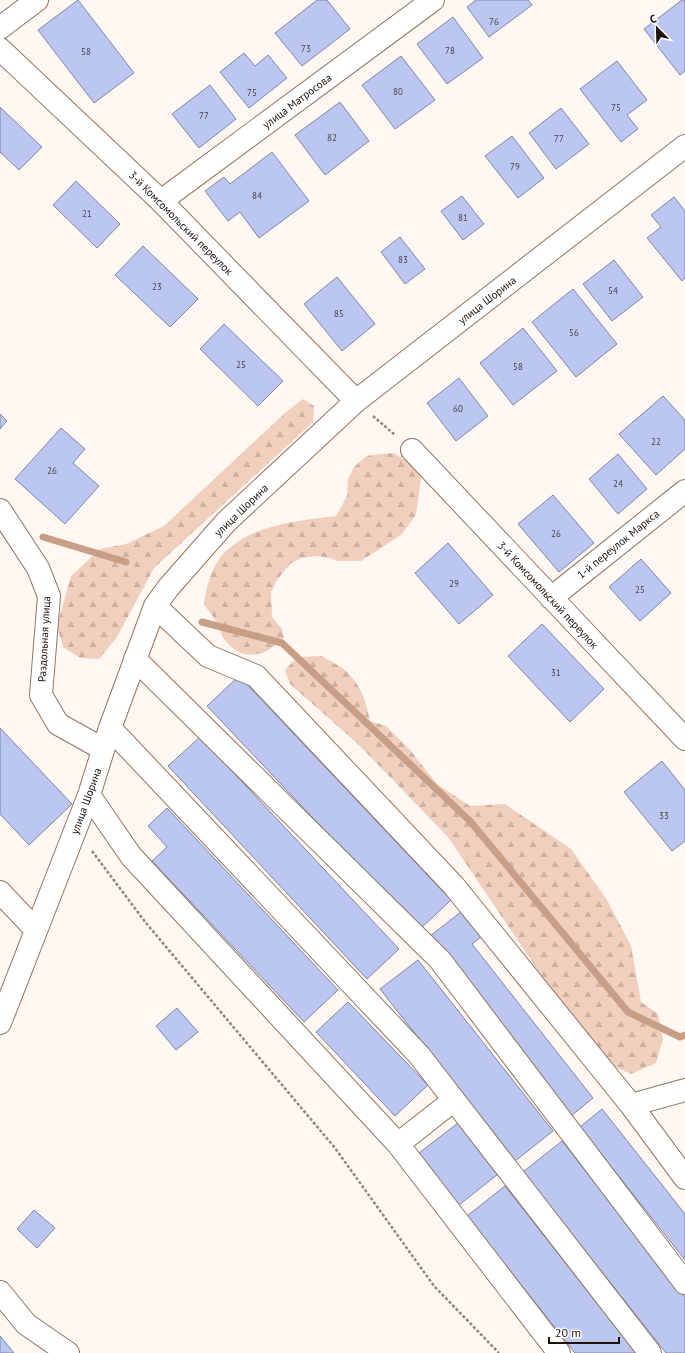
<svg xmlns="http://www.w3.org/2000/svg" width="685" height="1353" font-family="'PT Sans',sans-serif">
<defs>
<pattern id="forest-firs" width="22" height="20" patternUnits="userSpaceOnUse"><rect width="22" height="20" fill="#f0cfbc"/><path d="M5 1l3.5 6h-7zM16 11l3.5 6h-7z" fill="#cdb1a0"/></pattern>
</defs>
<rect width="100%" height="100%" fill="#fef7f2"/>
<path fill="url(#forest-firs)" d="M 303,399 L 314,406 L 313,422 L 154,568 L 117,637 L 99,659 L 80,658 L 63,647 L 57,626 L 71,576 L 100,549 L 126,544 L 164,526 L 286,412 Z
M 394,453 L 417,468 L 421,478 L 416,515 L 401,535 L 361,561 L 337,561 L 330,558 L 317,556 L 301,558 L 290,564 L 277,580 L 271,592 L 272,617 L 282,629 L 284,638 C 265,657 242,663 224,639 C 221,635 220,629 218,624 C 214,617 208,611 204,604 C 206,588 212,565 224,553 C 253,524 297,521 336,516 L 347,496 L 348,479 L 354,467 L 364,458 L 370,455 Z
M 322,656 C 329,661 340,665 346,671 C 361,685 366,701 370,721 L 386,726 L 410,750 L 437,784 L 470,806 L 505,804 L 571,849 L 607,900 L 631,946 L 641,1002 L 658,1014 L 663,1039 L 656,1063 L 631,1074 L 601,1061 L 560,1003 L 448,837 L 357,743 L 290,684 L 285,671 C 297,654 303,657 322,656 Z"/>
<g fill="none" stroke-linecap="round" stroke-linejoin="round">
<path stroke="#c79e86" stroke-width="7" d="M 43,537 L 126,562
M 202,622 L 282,643 L 470,821 L 628,1012 L 680,1037 L 685,1035"/>
</g>
<path fill="#bbc7f0" stroke="#7d86a6" d="M 78,0 L 134,73 L 94,103 L 38,30 Z
M 317,0 L 327,0 L 350,29 L 302,66 L 275,33 Z
M 476,0 L 528,0 L 532,5 L 489,37 L 467,7 Z
M 682,0 L 685,0 L 685,71 L 680,75 L 644,29 Z
M 453,17 L 483,58 L 447,84 L 417,44 Z
M 244,53 L 255,66 L 268,55 L 287,78 L 249,108 L 220,72 Z
M 401,56 L 435,100 L 395,129 L 362,85 Z
M 617,61 L 647,100 L 627,115 L 638,129 L 621,142 L 580,89 Z
M 210,85 L 236,119 L 199,148 L 172,114 Z
M 340,102 L 369,141 L 325,175 L 295,135 Z
M 0,107 L 42,147 L 19,170 L 0,152 Z
M 561,108 L 589,144 L 556,169 L 529,133 Z
M 512,136 L 544,178 L 518,198 L 485,156 Z
M 272,152 L 309,201 L 259,238 L 240,212 L 228,221 L 205,191 L 224,177 L 230,184 Z
M 76,181 L 120,224 L 97,248 L 53,205 Z
M 462,196 L 484,224 L 463,240 L 441,211 Z
M 674,197 L 685,211 L 685,278 L 682,281 L 647,238 L 661,227 L 651,215 Z
M 400,237 L 425,269 L 405,284 L 381,252 Z
M 143,246 L 198,299 L 170,327 L 115,275 Z
M 614,260 L 643,297 L 612,321 L 583,284 Z
M 337,277 L 375,324 L 342,351 L 304,304 Z
M 573,289 L 617,344 L 576,377 L 532,322 Z
M 224,324 L 283,381 L 258,406 L 200,349 Z
M 523,328 L 557,371 L 513,405 L 480,363 Z
M 459,378 L 488,416 L 456,441 L 427,403 Z
M 663,396 L 685,420 L 685,449 L 656,475 L 619,434 Z
M 0,414 L 7,421 L 0,429 Z
M 61,428 L 85,449 L 73,463 L 99,486 L 65,524 L 15,479 Z
M 618,454 L 647,489 L 618,514 L 589,479 Z
M 553,495 L 594,543 L 559,572 L 518,524 Z
M 448,543 L 493,595 L 459,624 L 415,573 Z
M 641,559 L 671,593 L 640,621 L 609,587 Z
M 542,624 L 604,689 L 570,722 L 508,656 Z
M 239,676 L 451,900 L 419,930 L 207,706 Z
M 0,728 L 72,804 L 29,845 L 0,814 Z
M 200,737 L 399,949 L 367,979 L 168,766 Z
M 662,761 L 685,790 L 685,841 L 672,851 L 624,792 Z
M 167,808 L 338,990 L 304,1022 L 152,861 L 167,847 L 148,826 Z
M 461,912 L 481,937 L 472,944 L 593,1098 L 571,1116 L 430,936 Z
M 418,960 L 553,1131 L 515,1161 L 380,989 Z
M 348,1002 L 428,1085 L 395,1116 L 316,1032 Z
M 177,1008 L 198,1032 L 176,1050 L 156,1026 Z
M 602,1109 L 685,1214 L 685,1260 L 580,1127 Z
M 458,1123 L 498,1174 L 459,1205 L 419,1153 Z
M 562,1141 L 685,1297 L 685,1353 L 666,1353 L 523,1172 Z
M 505,1186 L 636,1353 L 575,1353 L 467,1216 Z
M 34,1210 L 55,1228 L 37,1248 L 17,1229 Z
M 0,1336 L 14,1353 L 0,1353 Z"/>
<g fill="none" stroke-linecap="round" stroke-linejoin="round">
<defs>
<path id="minor" d="M 0,28 L 37,0
M 0,49 L 161,201 L 356,401
M 161,201 L 433,0
M 412,450 L 685,739
M 0,510 L 38,568 L 49,596 L 41,695 L 58,724 L 103,749
M 551,598 L 685,491
M 155,606 L 208,656 L 256,676 L 454,886 L 631,1105 L 685,1178
M 135,659 L 440,960 L 685,1283
M 110,728 L 419,1055 L 650,1353
M 89,795 L 131,856 L 398,1144 L 454,1100
M 0,892 L 36,930
M 0,1023 L 89,795 L 110,728 L 155,606 L 168,588 L 226,522 L 356,401 L 685,146
M 631,1105 L 685,1090
M 398,1144 L 559,1353
M 0,1292 L 26,1324 L 68,1353"/>
</defs>
<use href="#minor" stroke="#947461" stroke-width="24"/>
<path stroke="#908680" stroke-width="2.5" stroke-dasharray="3 2" stroke-linecap="butt" d="M 373,416 L 395,435
M 92,851 L 146,923 L 335,1148 L 434,1286 L 499,1353"/>
<use href="#minor" stroke="#fff" stroke-width="22"/>
</g>
<g text-anchor="middle" stroke-width="3.5" stroke-linejoin="round" paint-order="stroke">
<g font-size="9" fill="#453f44">
<text x="494" y="25">76</text>
<text x="306" y="52">73</text>
<text x="450" y="54">78</text>
<text x="86" y="55">58</text>
<text x="398" y="95">80</text>
<text x="252" y="96">75</text>
<text x="616" y="111">75</text>
<text x="204" y="119">77</text>
<text x="332" y="141">82</text>
<text x="559" y="142">77</text>
<text x="515" y="170">79</text>
<text x="257" y="199">84</text>
<text x="87" y="217">21</text>
<text x="463" y="221">81</text>
<text x="403" y="263">83</text>
<text x="157" y="290">23</text>
<text x="613" y="294">54</text>
<text x="339" y="317">85</text>
<text x="574" y="336">56</text>
<text x="241" y="368">25</text>
<text x="518" y="370">58</text>
<text x="458" y="412">60</text>
<text x="656" y="445">22</text>
<text x="52" y="474">26</text>
<text x="618" y="487">24</text>
<text x="556" y="537">26</text>
<text x="454" y="587">29</text>
<text x="640" y="593">25</text>
<text x="556" y="676">31</text>
<text x="664" y="819">33</text>
</g>
<g font-size="11" fill="#1e120a" stroke="#fff">
<text transform="translate(297 101) rotate(-37)" y="4">улица Матросова</text>
<text transform="translate(181 223) rotate(45)" y="4">3-й Комсомольский переулок</text>
<text transform="translate(487 300) rotate(-38)" y="4">улица Шорина</text>
<text transform="translate(241 510) rotate(-44)" y="4">улица Шорина</text>
<text transform="translate(618 544) rotate(-39)" y="4">1-й переулок Маркса</text>
<text transform="translate(548 595) rotate(47)" y="4">3-й Комсомольский переулок</text>
<text transform="translate(44 639) rotate(-87)" y="4">Раздольная улица</text>
<text transform="translate(86 801) rotate(-70)" y="4">улица Шорина</text>
</g>
</g>
<g transform="translate(657 28) rotate(337)" stroke="#ffffff" stroke-width="3" paint-order="stroke">
<path d="M0-3L7 15L0 10L-7 15Z" fill="#1e120a"/>
<text y="-6" font-size="11" font-weight="bold" text-anchor="middle" fill="#1e120a">С</text>
</g>
<path d="M549 1337v6h70v-6" fill="none" stroke="#1e120a" stroke-width="2"/>
<text x="555" y="1337" font-size="12" fill="#1e120a" stroke="#ffffff" stroke-width="3" paint-order="stroke">20 m</text>
</svg>
